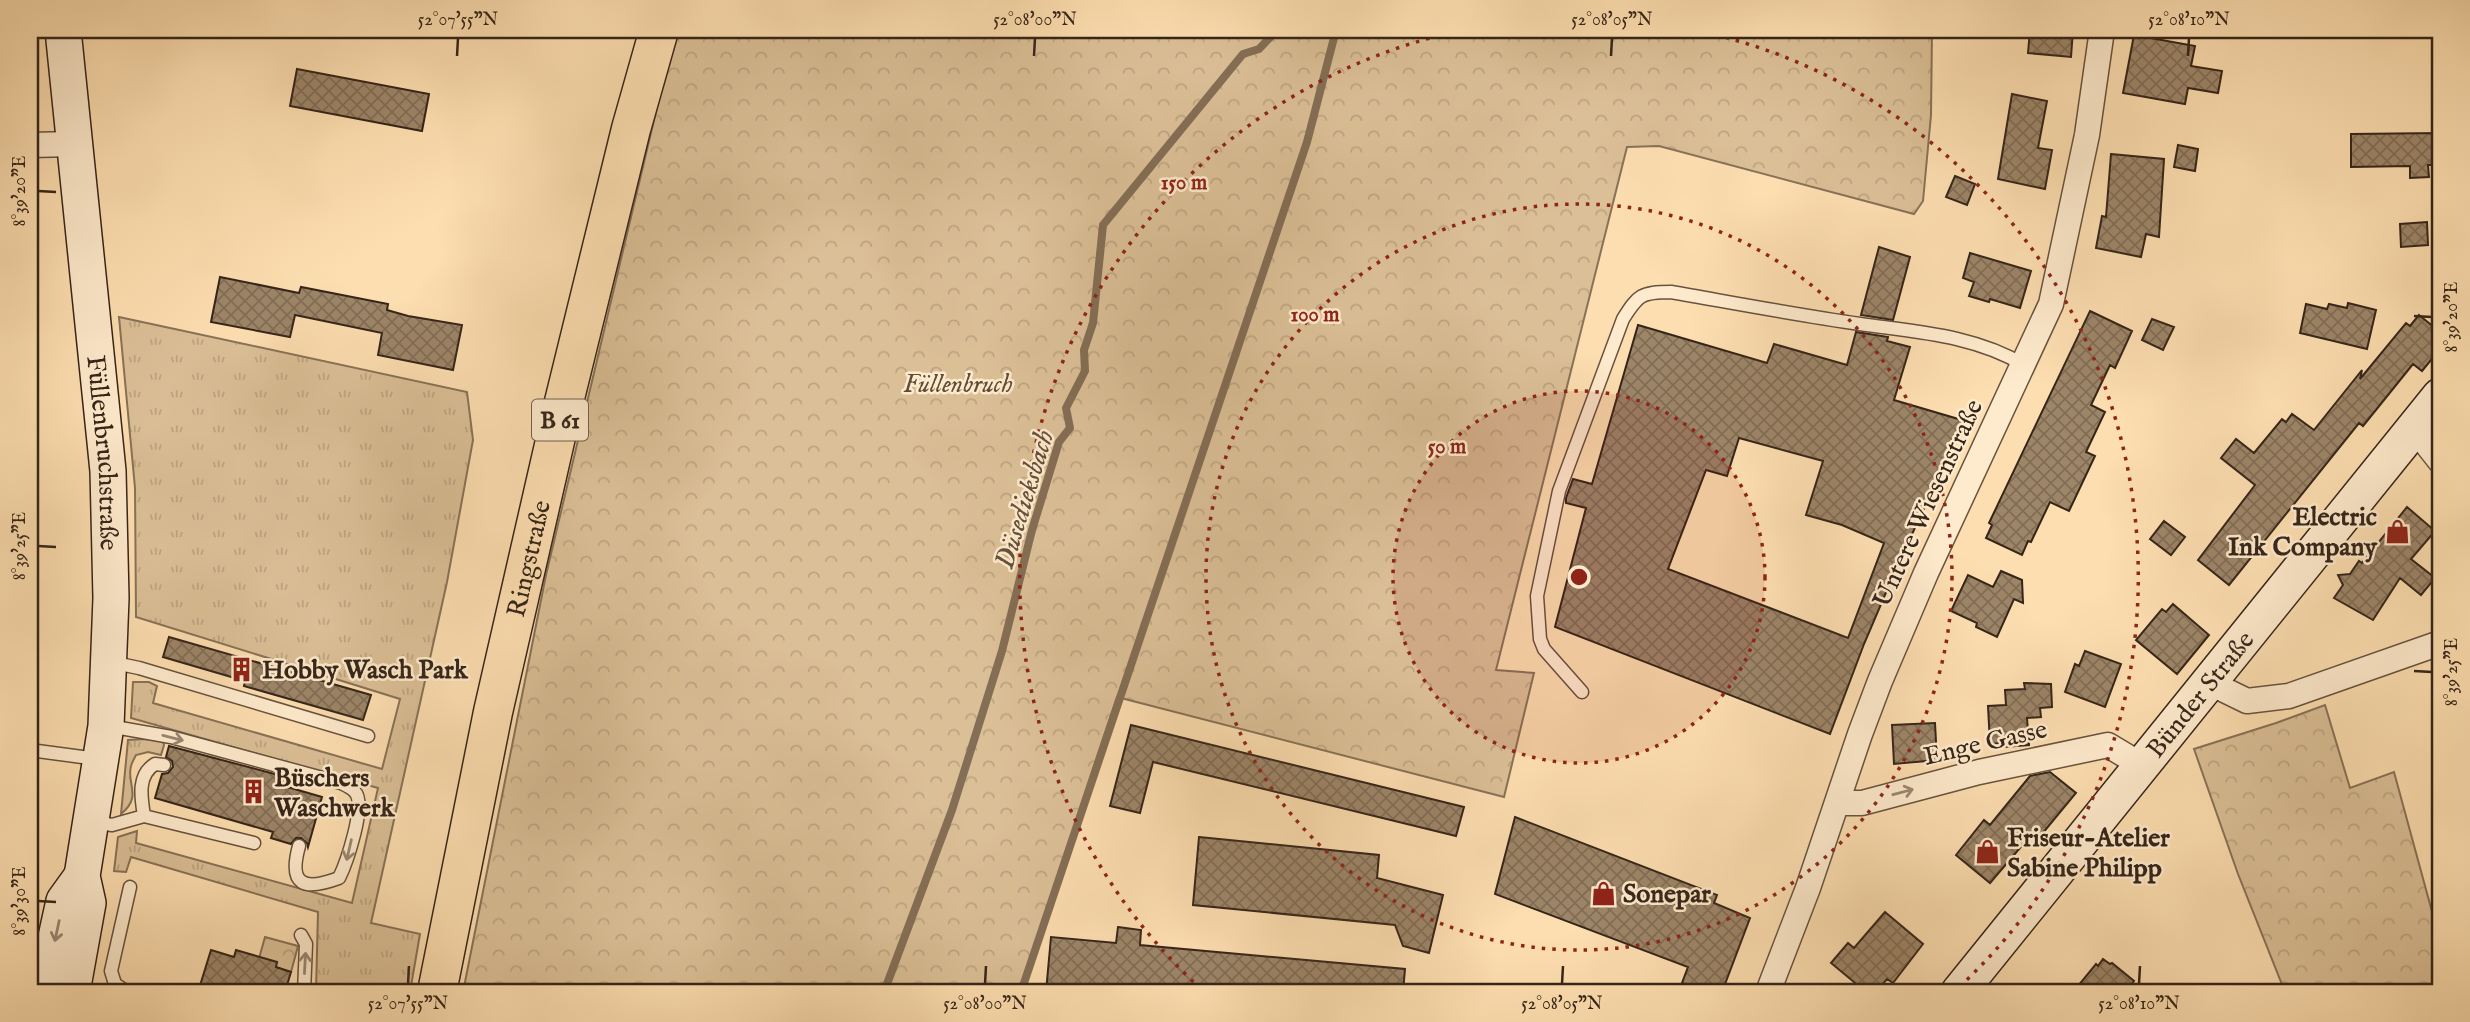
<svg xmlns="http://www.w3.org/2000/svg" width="2470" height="1022" font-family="'IM FELL English',serif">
<defs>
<pattern id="grass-tufts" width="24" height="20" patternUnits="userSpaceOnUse" patternTransform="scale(1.75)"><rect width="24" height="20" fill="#dbbf96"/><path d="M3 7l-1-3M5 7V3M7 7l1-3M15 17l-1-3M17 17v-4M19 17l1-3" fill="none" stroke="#bda481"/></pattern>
<pattern id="forest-crowns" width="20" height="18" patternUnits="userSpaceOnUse" patternTransform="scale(1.75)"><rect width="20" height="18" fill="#dbbf96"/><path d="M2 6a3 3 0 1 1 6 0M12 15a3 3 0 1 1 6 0" fill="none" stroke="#bda481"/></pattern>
<pattern id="building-cross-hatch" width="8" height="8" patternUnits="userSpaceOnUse" patternTransform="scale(1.75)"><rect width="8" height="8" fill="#9d8568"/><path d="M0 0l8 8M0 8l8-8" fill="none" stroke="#816d55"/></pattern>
</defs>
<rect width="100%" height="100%" fill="#fddeb0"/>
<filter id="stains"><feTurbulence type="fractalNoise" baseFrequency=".00286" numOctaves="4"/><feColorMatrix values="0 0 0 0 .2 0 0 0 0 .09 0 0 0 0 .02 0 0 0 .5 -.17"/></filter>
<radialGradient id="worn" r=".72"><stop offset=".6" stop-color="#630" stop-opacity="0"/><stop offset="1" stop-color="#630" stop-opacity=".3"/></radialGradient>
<path fill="url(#grass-tufts)" stroke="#887258" stroke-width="2" d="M 119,317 L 467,392 L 473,440 L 447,582 L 371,923 L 420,934 L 410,992 L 316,992 L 318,912 L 131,857 L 126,872 L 114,871 L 118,837 L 137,831 L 136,843 L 352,903 L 378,788 L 131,718 L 133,682 L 149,682 L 157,686 L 153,703 L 382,769 L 400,699 L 136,617 L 135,488 Z
M 146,739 L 163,741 L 164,745 L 161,755 L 148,752 L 136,755 C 134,759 132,762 131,766 C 126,784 143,796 121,814 L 128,740 Z"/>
<path fill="url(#forest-crowns)" stroke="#887258" stroke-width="2" d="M 672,30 L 1932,30 L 1931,115 L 1923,201 L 1914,214 L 1659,146 L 1627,147 L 1496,670 L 1534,673 L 1504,797 L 1117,697 L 1019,992 L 463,992 L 546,575 L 669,57 Z
M 2325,705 L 2350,788 L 2394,772 L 2440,941 L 2440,992 L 2285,992 L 2238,874 L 2194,749 L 2276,723 Z
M 265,937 L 298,946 L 291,972 L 258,962 Z"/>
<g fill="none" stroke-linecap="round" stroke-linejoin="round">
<path stroke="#846e55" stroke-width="8" d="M 884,992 L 952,810 L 1002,651 L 1032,530 L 1059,442 L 1070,428 L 1066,408 L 1085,371 L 1084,350 L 1093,323 L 1103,225 L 1243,54 L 1259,49 L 1277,30
M 1021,992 L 1307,142 L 1336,30"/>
</g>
<path fill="url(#building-cross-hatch)" stroke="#352519" stroke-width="2" fill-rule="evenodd" d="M 2030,30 L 2073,30 L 2071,57 L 2028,53 Z
M 2134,35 L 2195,46 L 2191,66 L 2222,71 L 2218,93 L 2188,88 L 2185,104 L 2123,93 Z
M 297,69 L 429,94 L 422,131 L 290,106 Z
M 2012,94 L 2047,101 L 2038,148 L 2052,150 L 2045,189 L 1998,179 Z
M 2440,133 L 2440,165 L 2428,165 L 2429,177 L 2410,178 L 2410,166 L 2351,167 L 2351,134 Z
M 2178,145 L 2198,149 L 2195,171 L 2174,167 Z
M 2111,154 L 2164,159 L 2159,237 L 2146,234 L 2141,257 L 2096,248 L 2102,216 L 2106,217 Z
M 1955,176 L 1975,184 L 1967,205 L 1946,197 Z
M 2427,222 L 2428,245 L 2401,247 L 2400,224 Z
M 1879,247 L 1910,257 L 1893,320 L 1861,315 Z
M 1970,253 L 2031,271 L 2020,308 L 1990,299 L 1989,302 L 1969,296 L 1974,282 L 1963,278 Z
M 220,277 L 299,293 L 301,287 L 388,304 L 387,310 L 408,316 L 462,325 L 453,370 L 378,355 L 382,333 L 295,315 L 290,337 L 211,322 Z
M 2348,303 L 2376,310 L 2367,349 L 2300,333 L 2306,304 L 2327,309 L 2329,304 L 2347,308 Z
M 2090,311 L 2132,331 L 2115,368 L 2110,365 L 2091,405 L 2105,412 L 2086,452 L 2095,456 L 2069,511 L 2050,502 L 2031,542 L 2028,541 L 2022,555 L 1986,538 L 1992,525 L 1989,523 Z
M 2419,315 L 2440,332 L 2440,349 L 2422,371 L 2413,364 L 2363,426 L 2359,423 L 2229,585 L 2198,560 L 2255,485 L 2221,458 L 2236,439 L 2254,453 L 2282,419 L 2286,422 L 2292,414 L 2314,430 L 2362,370 L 2360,379 L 2406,323 L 2410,326 Z
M 2152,319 L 2174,327 L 2163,350 L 2142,340 Z
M 1638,325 L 1767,363 L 1774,344 L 1847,365 L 1856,332 L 1888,337 L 1887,341 L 1910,347 L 1894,400 L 1965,421 L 1899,562 L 1864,644 L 1830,734 L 1555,627 L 1586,508 L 1566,503 L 1566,498 L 1573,479 L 1592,484 ZM 1739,438 L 1823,461 L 1806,515 L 1842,525 L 1884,543 L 1848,638 L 1668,569 L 1706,470 L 1727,476 Z
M 2407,507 L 2435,531 L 2411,559 L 2435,578 L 2421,595 L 2400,578 L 2373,620 L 2334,598 L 2343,585 L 2338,575 L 2350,574 L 2359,561 L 2362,563 Z
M 2164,521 L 2185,537 L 2171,555 L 2150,539 Z
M 2001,571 L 2022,580 L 2023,603 L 2014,599 L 1997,637 L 1976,627 L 1977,623 L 1951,611 L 1968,575 L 1993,587 Z
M 2173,604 L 2209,635 L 2177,674 L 2136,640 L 2162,609 L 2166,612 Z
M 169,637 L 371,695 L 363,720 L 244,686 L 245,681 L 163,657 Z
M 2085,651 L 2121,664 L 2105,707 L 2065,692 L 2075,664 L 2079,666 Z
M 2024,683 L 2051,684 L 2052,707 L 2040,708 L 2041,717 L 2027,718 L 2029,745 L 2004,747 L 2003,743 L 1990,744 L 1988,706 L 2006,705 L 2005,690 L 2025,689 Z
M 1935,723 L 1937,760 L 1894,764 L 1892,725 Z
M 1131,725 L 1464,807 L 1456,836 L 1153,762 L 1140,813 L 1110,806 Z
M 169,746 L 286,777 L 284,786 L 322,797 L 308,847 L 307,843 L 301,838 L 296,838 L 291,844 L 271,838 L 273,832 L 155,798 L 162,774 L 168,773 L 173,767 L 172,761 L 166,757 Z
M 2050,772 L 2076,793 L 2037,840 L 2031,835 L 1990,883 L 1956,855 L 1984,820 L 1990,825 L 2030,776 Z
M 1515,817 L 1717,895 L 1714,903 L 1750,918 L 1722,992 L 1705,992 L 1682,983 L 1688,967 L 1495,894 Z
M 1199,837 L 1379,855 L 1377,878 L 1443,895 L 1429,953 L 1403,946 L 1395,925 L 1193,905 Z
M 1885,912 L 1923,944 L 1893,983 L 1887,979 L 1876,992 L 1866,992 L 1831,963 L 1848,943 L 1854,948 Z
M 1118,927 L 1141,930 L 1140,945 L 1405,969 L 1403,992 L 1046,992 L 1051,937 L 1116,943 Z
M 211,950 L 234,957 L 236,950 L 277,962 L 276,967 L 291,972 L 285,992 L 198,992 Z
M 2103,959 L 2110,964 L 2112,963 L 2134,981 L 2126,992 L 2073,992 L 2096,964 L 2098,966 Z"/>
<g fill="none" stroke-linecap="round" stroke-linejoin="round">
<defs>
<path id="lane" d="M 110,662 L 139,668 L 368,736
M 1582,692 L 1544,649 L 1540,639 L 1537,596 L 1559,491 L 1623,319 C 1638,295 1641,292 1671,292 C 1734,303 1797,315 1860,324 C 1916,332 1974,335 2024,365
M 109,726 L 171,737 L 341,783 C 345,785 352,788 355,792 C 367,804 346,864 339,878 C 304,891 288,886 299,846
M 30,750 L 97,759
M 144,816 C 141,797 137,775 155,764 L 164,765
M 95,822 L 112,825 L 144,816 L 254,843
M 301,935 L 306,944 L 304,992
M 127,992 L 115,984 L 111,971 L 130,887"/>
<path id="street" d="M 30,145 L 74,144
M 2414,428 L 2440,461
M 2208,682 L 2247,701 L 2289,696 L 2440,643
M 1837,803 L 1862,803 L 1979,772 L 2108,745 L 2143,766
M 1768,992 L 1808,888 L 1860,734 L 1880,681 L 1926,573 L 2051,304 L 2087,135 L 2102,30"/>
<g id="secondary">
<path id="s1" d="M 63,30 L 108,471 L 111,598 L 106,726 L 82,876 L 88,903 L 72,992"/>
<path d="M 44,992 L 64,901 L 82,876"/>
<path id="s2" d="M 1959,992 L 2440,396"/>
</g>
<g id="highway">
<path id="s3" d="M 437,992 L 493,712 L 563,406 L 631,129 L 659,30"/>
</g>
</defs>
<use href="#lane" stroke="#67533f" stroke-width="15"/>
<use href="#street" stroke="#67533f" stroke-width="27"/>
<use href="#secondary" stroke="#352519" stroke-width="38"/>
<use href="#highway" stroke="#352519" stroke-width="41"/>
<use href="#lane" stroke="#feeacc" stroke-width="12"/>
<use href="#street" stroke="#feeacc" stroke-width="24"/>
<use href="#secondary" stroke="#feeacc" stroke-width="35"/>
<use href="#highway" stroke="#fddeb0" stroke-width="38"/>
</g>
<defs><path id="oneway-shaft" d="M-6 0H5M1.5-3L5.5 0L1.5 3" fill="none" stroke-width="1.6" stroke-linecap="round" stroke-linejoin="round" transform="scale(1.75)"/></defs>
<g stroke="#9a8872">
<use href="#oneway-shaft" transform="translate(173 738) rotate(14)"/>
<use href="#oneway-shaft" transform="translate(1903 792) rotate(-15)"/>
<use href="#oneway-shaft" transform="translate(349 850) rotate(103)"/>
<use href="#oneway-shaft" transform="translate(57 931) rotate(102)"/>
<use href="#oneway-shaft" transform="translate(305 963) rotate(-87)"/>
</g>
<path fill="none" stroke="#352519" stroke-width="2.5" d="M 457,56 L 458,38M 1034,56 L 1035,38M 1611,56 L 1612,38M 2188,56 L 2189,38M 38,191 L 56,192M 2414,316 L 2432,317M 38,546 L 56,547M 2414,671 L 2432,672M 38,901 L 56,902M 408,984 L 409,966M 985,984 L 986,966M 1562,984 L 1563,966M 2139,984 L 2140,966"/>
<circle cx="1579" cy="577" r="186" fill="#8f2418" fill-opacity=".12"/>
<g fill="none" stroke="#8f2418" stroke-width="3.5" stroke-dasharray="3.5 7">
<circle cx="1579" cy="577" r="186"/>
<circle cx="1579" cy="577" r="373"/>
<path d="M1201 989A559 559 0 0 1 1463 30M1695 30A559 559 0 0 1 1957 989"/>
</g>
<defs>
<symbol id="shop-bare" viewBox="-9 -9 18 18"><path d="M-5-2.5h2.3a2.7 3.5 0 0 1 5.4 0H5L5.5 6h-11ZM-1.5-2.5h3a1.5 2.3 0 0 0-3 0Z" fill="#8f2418" stroke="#feeacc" stroke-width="2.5" paint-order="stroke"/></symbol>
<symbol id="building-bare" viewBox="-9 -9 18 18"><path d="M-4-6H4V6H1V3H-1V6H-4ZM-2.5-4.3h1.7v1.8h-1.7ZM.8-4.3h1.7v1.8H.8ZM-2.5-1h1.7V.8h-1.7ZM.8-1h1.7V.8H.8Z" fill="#8f2418" stroke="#feeacc" stroke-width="2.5" paint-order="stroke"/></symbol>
</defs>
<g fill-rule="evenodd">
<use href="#shop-bare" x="2380" y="514" width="35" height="35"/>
<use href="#building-bare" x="224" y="652" width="35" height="35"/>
<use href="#building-bare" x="236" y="774" width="35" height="35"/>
<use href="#shop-bare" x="1970" y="834" width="35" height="35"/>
<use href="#shop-bare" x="1586" y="876" width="35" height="35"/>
</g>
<g text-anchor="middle" stroke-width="5" stroke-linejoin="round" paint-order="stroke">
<rect fill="#feeacc" stroke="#71604f" stroke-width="2" x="532" y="399.5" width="56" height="41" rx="5"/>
<g font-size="24" font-weight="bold" fill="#352519">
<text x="560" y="428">B 61</text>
</g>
<g font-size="26" font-style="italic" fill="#5e4c38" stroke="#feeacc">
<text x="958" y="392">Füllenbruch</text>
</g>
<g font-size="26" fill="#352519" stroke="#feeacc">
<text dy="9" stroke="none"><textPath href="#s1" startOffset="425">Füllenbruchstraße</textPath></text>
<text transform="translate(1927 503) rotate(-65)" y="9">Untere Wiesenstraße</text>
<text dy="9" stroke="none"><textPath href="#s3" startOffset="443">Ringstraße</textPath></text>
<text dy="9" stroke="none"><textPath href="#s2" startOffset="383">Bünder Straße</textPath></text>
<text transform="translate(1985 742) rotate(-13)" y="9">Enge Gasse</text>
</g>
<g font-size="26" font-weight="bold" fill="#352519" stroke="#feeacc" text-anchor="start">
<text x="2377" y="525" text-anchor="end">Electric<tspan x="2377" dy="30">Ink Company</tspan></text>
<text x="262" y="678">Hobby Wasch Park</text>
<text x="274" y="786">Büschers<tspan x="274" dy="30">Waschwerk</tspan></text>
<text x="2007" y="846">Friseur-Atelier<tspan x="2007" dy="30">Sabine Philipp</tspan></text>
<text x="1623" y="902">Sonepar</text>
</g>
<g font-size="28" font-style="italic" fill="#63503c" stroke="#feeacc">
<text transform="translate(1023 499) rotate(-73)" y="10">Düsedieksbach</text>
</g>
</g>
<circle cx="1579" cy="577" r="10" fill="#8f2418" stroke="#feeacc" stroke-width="3.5"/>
<g font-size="21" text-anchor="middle" font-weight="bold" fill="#8f2418" stroke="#feeacc" stroke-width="5" stroke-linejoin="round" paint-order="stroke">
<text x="1184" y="189">150 m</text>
<text x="1315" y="321">100 m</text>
<text x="1447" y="453">50 m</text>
</g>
<rect width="2470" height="1022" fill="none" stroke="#fddeb0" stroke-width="77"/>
<rect x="38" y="38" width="2394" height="946" fill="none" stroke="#352519" stroke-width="2.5"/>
<g font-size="18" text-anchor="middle" fill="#352519">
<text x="458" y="25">52°07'55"N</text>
<text x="1035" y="25">52°08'00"N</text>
<text x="1612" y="25">52°08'05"N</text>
<text x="2189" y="25">52°08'10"N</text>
<text transform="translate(19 191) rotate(-90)" y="6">8°39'20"E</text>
<text transform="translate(2451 317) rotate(-90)" y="6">8°39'20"E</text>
<text transform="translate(19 546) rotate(-90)" y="6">8°39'25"E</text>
<text transform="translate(2451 672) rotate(-90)" y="6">8°39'25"E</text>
<text transform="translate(19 901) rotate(-90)" y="6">8°39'30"E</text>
<text x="408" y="1009">52°07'55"N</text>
<text x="985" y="1009">52°08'00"N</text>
<text x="1562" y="1009">52°08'05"N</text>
<text x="2139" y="1009">52°08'10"N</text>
</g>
<rect width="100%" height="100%" filter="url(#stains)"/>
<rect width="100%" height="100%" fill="url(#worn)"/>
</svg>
